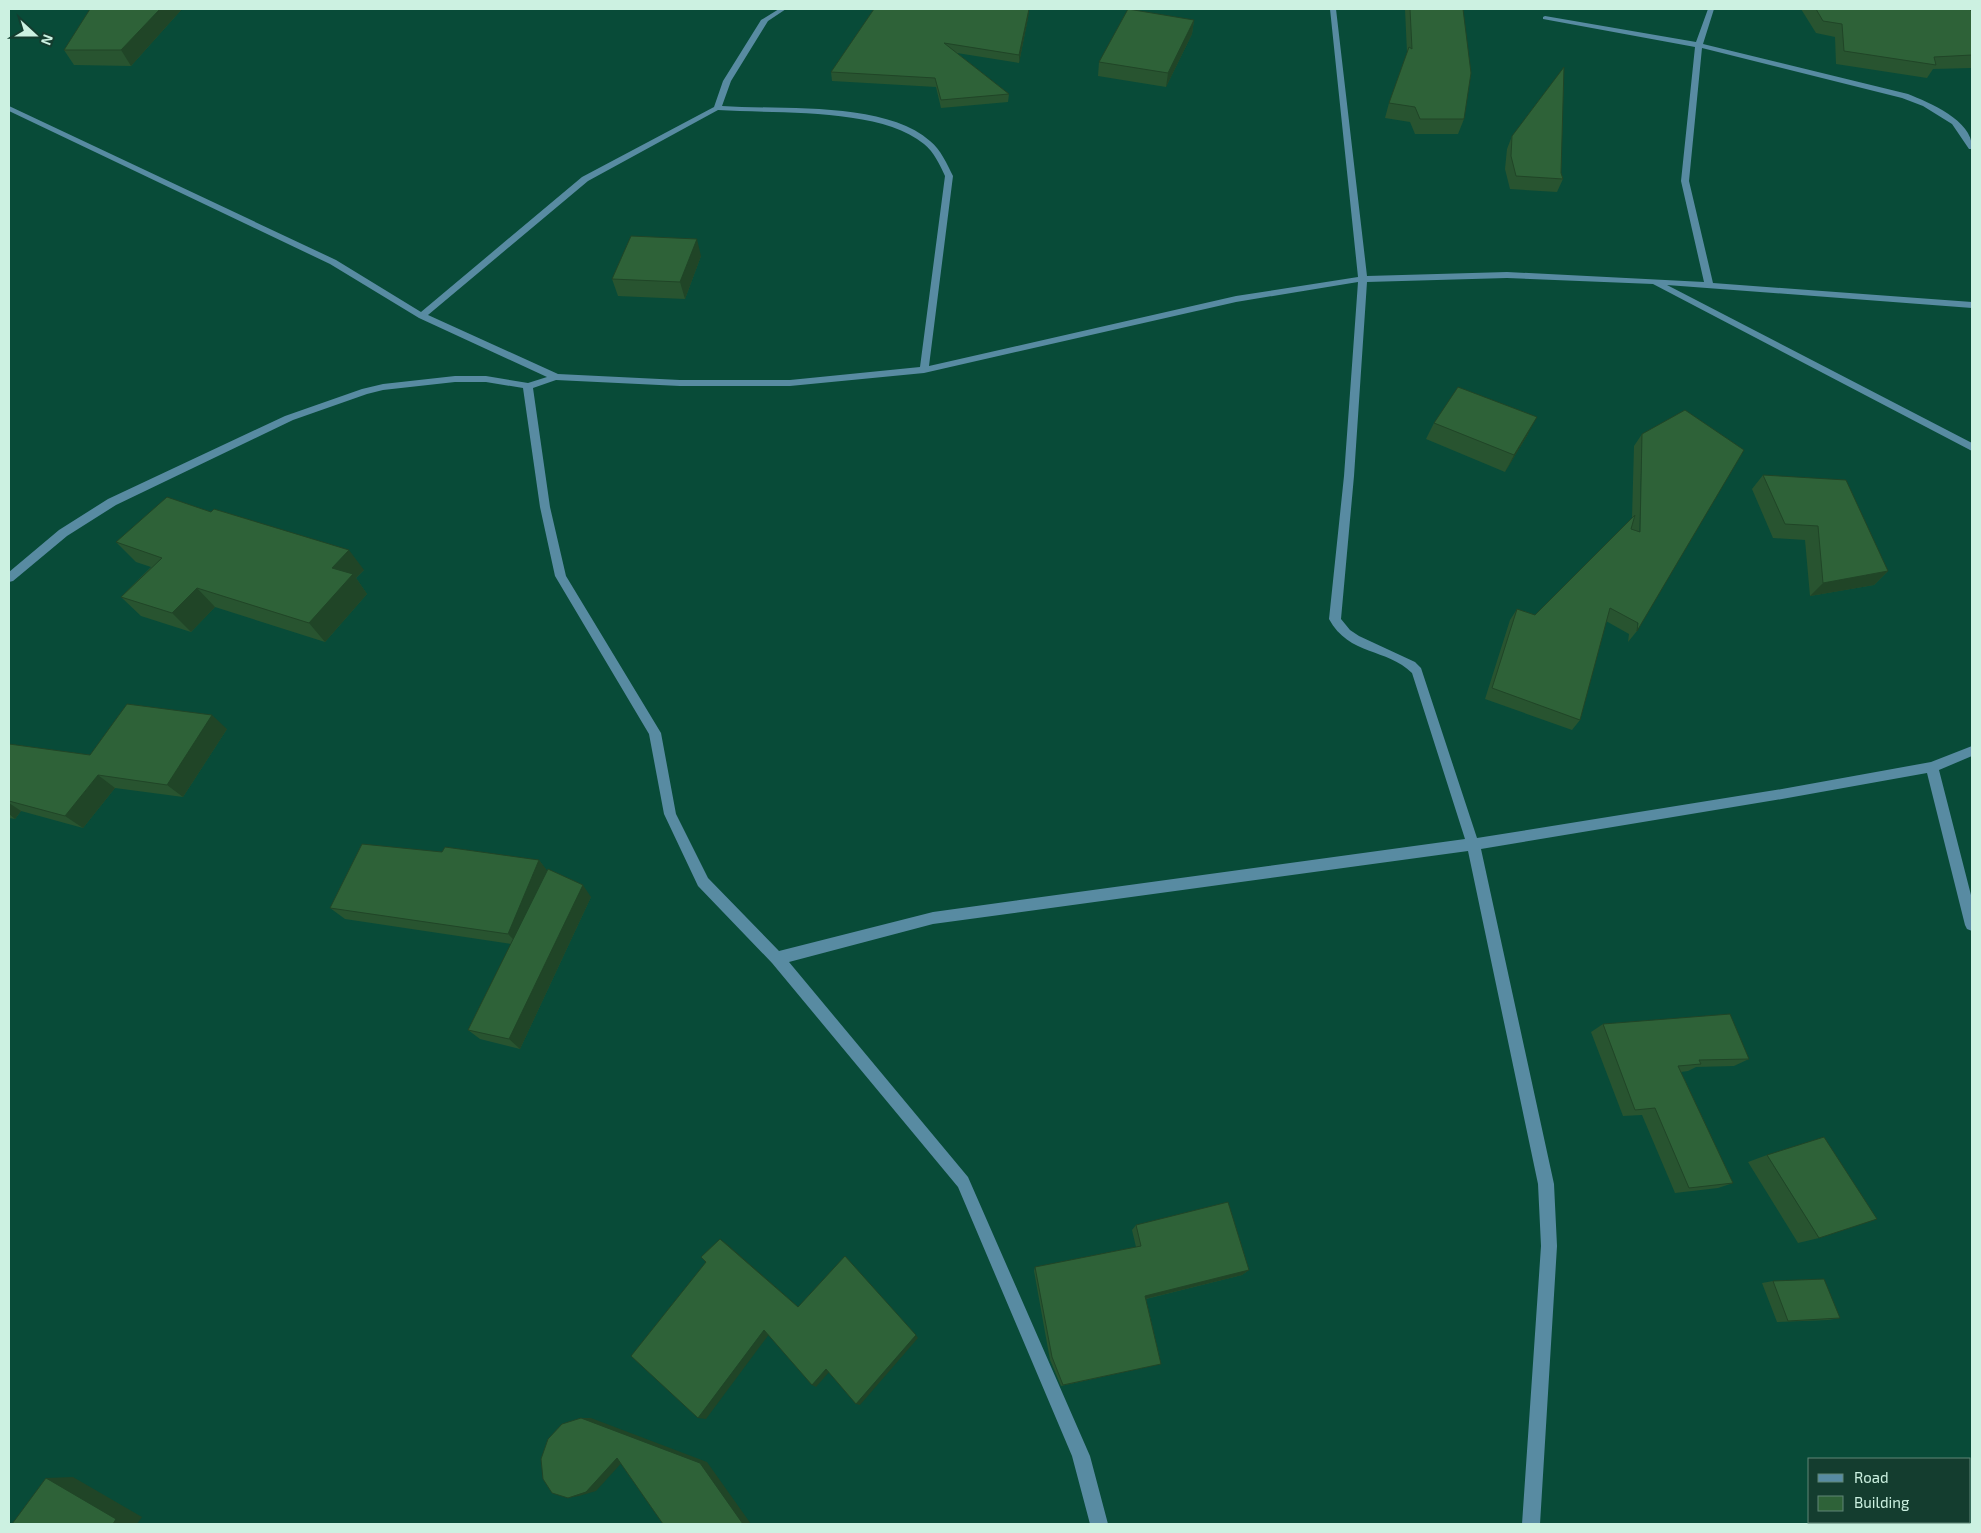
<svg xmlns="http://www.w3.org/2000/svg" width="1981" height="1533" font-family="'Exo 2',sans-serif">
<rect width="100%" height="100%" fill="#084b38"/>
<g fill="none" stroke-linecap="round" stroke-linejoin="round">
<path fill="#588ba2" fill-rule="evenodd" d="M 779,9 L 786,9 L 768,21 L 731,81 L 722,106 C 780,110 885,101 930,141 C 941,150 947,164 953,176 L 929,366 L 1236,296 L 1358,277 L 1330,9 L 1336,9 L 1367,276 L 1507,272 L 1704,282 L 1681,181 L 1695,47 L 1543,19 L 1543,17 L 1545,16 L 1696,42 L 1708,9 L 1714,9 L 1703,44 L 1908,94 C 1930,103 1974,121 1972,149 L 1969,149 L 1952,124 L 1923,106 L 1902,98 L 1702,48 L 1689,181 L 1713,283 L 1972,302 L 1972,308 L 1667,285 L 1972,443 L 1972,451 L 1653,284 L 1507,278 L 1367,282 L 1354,476 L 1341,619 L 1350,630 L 1359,636 L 1415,662 L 1421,668 L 1477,838 L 1782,789 L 1931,762 L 1972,746 L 1972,756 L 1939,770 L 1972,899 L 1972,931 L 1967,929 L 1965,925 L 1927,773 L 1782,799 L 1481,849 L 1554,1184 L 1557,1246 L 1540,1524 L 1522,1524 L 1541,1246 L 1538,1184 L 1468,851 L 933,924 L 789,962 L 968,1177 L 1090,1456 L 1108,1524 L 1090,1524 L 1072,1456 L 958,1187 L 772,963 L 698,886 L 664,814 L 649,734 L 555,576 L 540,507 L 523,388 L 486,382 L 455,382 L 383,390 L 367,394 L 293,420 L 116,505 L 67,536 L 13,581 L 9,582 L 9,572 L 59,530 L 108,499 L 285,416 L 362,389 L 383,384 L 455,376 L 486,376 L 528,383 L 547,377 L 419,318 L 330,264 L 9,111 L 9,106 L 336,260 L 421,312 L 582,177 L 714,107 L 723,81 L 761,20 ZM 718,110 C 776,114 880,107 924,144 C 934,152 940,165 945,176 L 920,367 L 790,380 L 680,380 L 558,374 L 428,315 L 588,181 ZM 1358,282 L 1344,476 L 1329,619 C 1349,656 1387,648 1412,673 L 1465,839 L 933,912 L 779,951 L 708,878 L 676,814 L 661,733 L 566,576 L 550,507 L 533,388 L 556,380 L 680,386 L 790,386 L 924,373 L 1236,302 Z"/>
</g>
<path fill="#285430" d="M 182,9 L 131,66 L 74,65 L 64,50 Z
M 1029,9 L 1028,18 L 1019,63 L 957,53 L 1009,94 L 1008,102 L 941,108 L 936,87 L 832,81 L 831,72 Z
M 1405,9 L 1463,9 L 1464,119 L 1458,134 L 1415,134 L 1410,122 L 1385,118 L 1389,103 L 1407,53 Z
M 1801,9 L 1969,9 L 1972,11 L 1972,68 L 1933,69 L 1927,78 L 1836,64 L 1835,37 L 1816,33 Z
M 1194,20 L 1192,34 L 1166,87 L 1098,76 L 1099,62 Z
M 1512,136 L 1561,173 L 1563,179 L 1557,192 L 1510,189 L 1505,169 L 1507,149 Z
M 701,256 L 685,299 L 618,296 L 612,279 Z
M 1434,423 L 1528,434 L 1505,472 L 1426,439 Z
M 1642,434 L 1637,631 L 1628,642 L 1629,634 L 1606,621 L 1580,720 L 1572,730 L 1485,699 L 1510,620 L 1517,609 L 1535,615 L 1632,518 L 1634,446 Z
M 1763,475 L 1888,571 L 1874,585 L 1810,596 L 1805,540 L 1773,538 L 1752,489 Z
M 116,542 L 364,570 L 356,578 L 367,594 L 325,642 L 215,607 L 191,632 L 141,616 L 121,597 L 151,567 L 136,562 Z
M 227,729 L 183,797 L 115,788 L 83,828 L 21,811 L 15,819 L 9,818 L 9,744 L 90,755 Z
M 442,852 L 539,860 L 547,871 L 591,897 L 520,1049 L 480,1039 L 468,1030 L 511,944 L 345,919 L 330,908 Z
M 1603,1024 L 1749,1059 L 1734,1066 L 1696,1067 L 1688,1071 L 1681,1072 L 1733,1183 L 1718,1188 L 1675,1193 L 1642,1115 L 1623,1116 L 1591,1032 Z
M 1767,1155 L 1819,1238 L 1798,1243 L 1748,1162 Z
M 1136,1225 L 1249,1270 L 1242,1275 L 1146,1299 L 1161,1364 L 1156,1365 L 1061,1386 L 1050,1360 L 1034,1271 L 1035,1267 L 1136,1247 L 1132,1230 Z
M 1773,1281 L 1840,1318 L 1828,1320 L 1777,1322 L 1762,1283 Z"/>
<path fill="#204527" d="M 160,9 L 182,9 L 131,66 L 121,50 Z
M 1029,9 L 1028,18 L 1019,63 L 1019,55 Z
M 1194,20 L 1192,34 L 1166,87 L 1168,73 Z
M 697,239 L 701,256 L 685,299 L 680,282 Z
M 1537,417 L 1528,434 L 1505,472 L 1514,455 Z
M 349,550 L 364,570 L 356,578 L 367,594 L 325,642 L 309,623 L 332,568 Z
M 1888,571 L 1874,585 L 1810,596 L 1823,583 Z
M 197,588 L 215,607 L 191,632 L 172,613 Z
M 212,715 L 227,729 L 183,797 L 167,785 Z
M 98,775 L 115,788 L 83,828 L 65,816 Z
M 9,803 L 21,811 L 15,819 L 9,814 Z
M 539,860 L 549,873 L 519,945 L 508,934 Z
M 583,885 L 591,897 L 520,1049 L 509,1039 Z
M 720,1239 L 727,1244 L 803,1311 L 798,1307 Z
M 1249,1270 L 1242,1275 L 1141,1300 L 1145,1296 Z
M 764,1330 L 770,1333 L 706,1419 L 698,1418 Z
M 916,1335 L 918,1338 L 860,1405 L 856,1404 Z
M 826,1369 L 830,1371 L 816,1387 L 812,1385 Z
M 581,1418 L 591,1418 L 707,1462 L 751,1524 L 743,1524 Z
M 627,1457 L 596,1491 L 579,1496 L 568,1498 L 617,1458 Z
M 73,1477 L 142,1517 L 137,1524 L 113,1524 L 46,1478 Z"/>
<path fill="#2e6238" stroke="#204527" d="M 90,9 L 160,9 L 121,50 L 64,50 Z
M 874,9 L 1029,9 L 1019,55 L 944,43 L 1009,94 L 941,100 L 935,78 L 831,72 Z
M 1128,9 L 1194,20 L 1168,73 L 1099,62 Z
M 1410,9 L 1463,9 L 1471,73 L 1464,119 L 1420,119 L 1415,107 L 1389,103 L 1409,47 L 1412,49 Z
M 1816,9 L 1969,9 L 1972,11 L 1972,55 L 1934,57 L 1936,65 L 1844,51 L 1842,24 L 1823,21 Z
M 1564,67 L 1561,173 L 1563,179 L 1516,176 L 1511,156 L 1512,136 Z
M 631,236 L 697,239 L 680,282 L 612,279 Z
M 1458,387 L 1537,417 L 1514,455 L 1434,423 Z
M 1685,410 L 1744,450 L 1637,631 L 1638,623 L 1610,608 L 1580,720 L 1492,688 L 1517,609 L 1535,615 L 1635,515 L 1631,529 L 1640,532 L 1642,434 Z
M 1763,475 L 1846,480 L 1888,571 L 1823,583 L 1818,526 L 1785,524 Z
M 167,497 L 211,512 L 214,509 L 349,550 L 332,568 L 353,574 L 309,623 L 197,588 L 172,613 L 121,597 L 162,558 L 116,542 Z
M 127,704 L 212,715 L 167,785 L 98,775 L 65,816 L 9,801 L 9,744 L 90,755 Z
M 362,844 L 442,852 L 445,847 L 539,860 L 508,934 L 330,908 Z
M 548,869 L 583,885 L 509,1039 L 468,1030 Z
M 1730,1014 L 1749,1059 L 1699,1060 L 1701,1064 L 1678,1066 L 1733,1183 L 1689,1188 L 1655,1108 L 1635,1110 L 1603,1024 Z
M 1824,1137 L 1877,1219 L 1819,1238 L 1767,1155 Z
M 1228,1202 L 1249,1270 L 1145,1296 L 1161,1364 L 1063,1385 L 1052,1357 L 1035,1267 L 1141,1246 L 1136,1225 Z
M 720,1239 L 798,1307 L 845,1256 L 916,1335 L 856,1404 L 826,1369 L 812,1385 L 764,1330 L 698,1418 L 631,1356 L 706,1262 L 701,1257 Z
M 1824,1279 L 1840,1318 L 1788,1321 L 1773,1281 Z
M 581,1418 L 700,1463 L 743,1524 L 663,1524 L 617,1458 L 586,1492 L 568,1498 L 552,1493 L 543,1479 L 541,1459 L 548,1439 L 562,1424 Z
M 46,1478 L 116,1519 L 113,1524 L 12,1524 Z"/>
<rect width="1981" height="1533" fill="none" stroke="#ccf1e1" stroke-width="20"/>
<rect x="1808" y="1458" width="162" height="65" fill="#143d2f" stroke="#5e8576"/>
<rect x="1818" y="1474" width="25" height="8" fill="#588ba2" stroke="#5e8576"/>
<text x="1854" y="1483" font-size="15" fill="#ccf1e1">Road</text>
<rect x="1818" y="1496" width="25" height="15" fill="#2e6238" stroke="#5e8576"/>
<text x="1854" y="1508" font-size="15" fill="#ccf1e1">Building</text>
<g transform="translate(35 35) rotate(111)" stroke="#143d2f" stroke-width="4" paint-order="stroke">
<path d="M0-4L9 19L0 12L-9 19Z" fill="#ccf1e1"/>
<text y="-8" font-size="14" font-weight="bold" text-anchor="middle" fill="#ccf1e1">N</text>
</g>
</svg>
